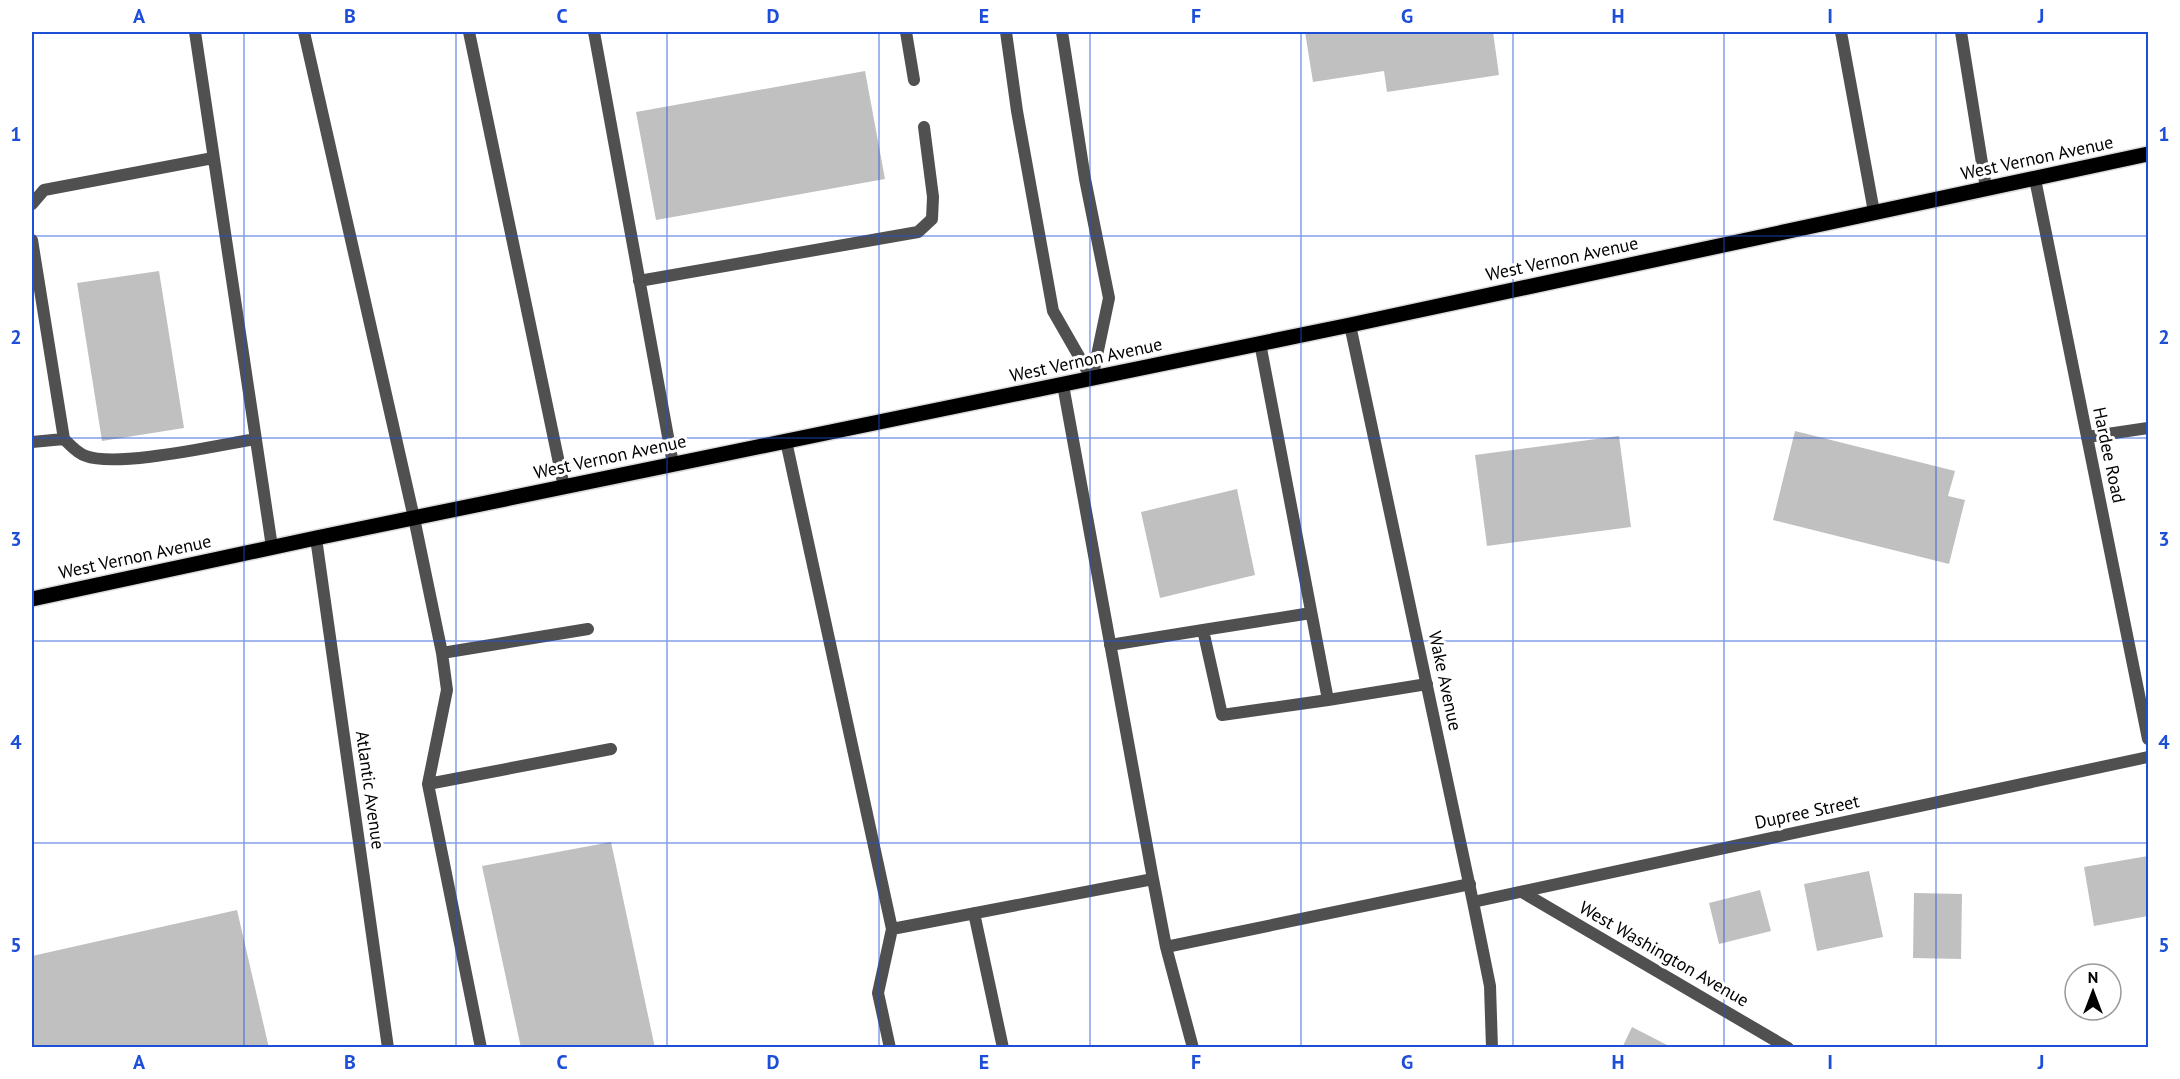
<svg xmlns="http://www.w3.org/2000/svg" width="2180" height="1079" font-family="'PT Sans',sans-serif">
<rect width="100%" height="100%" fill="#fff"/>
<path fill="#c0c0c0" d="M 1305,32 L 1493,32 L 1499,75 L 1387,92 L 1384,71 L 1313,82 Z
M 865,71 L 885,179 L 656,220 L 636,112 Z
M 159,271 L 184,428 L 102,441 L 77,283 Z
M 1795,431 L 1955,471 L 1948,496 L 1965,500 L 1949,564 L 1773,520 Z
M 1619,436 L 1631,527 L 1487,546 L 1475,455 Z
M 1237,489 L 1255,575 L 1160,598 L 1141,512 Z
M 611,842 L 655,1048 L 521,1048 L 482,866 Z
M 2148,856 L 2148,916 L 2094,926 L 2084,867 Z
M 1869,871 L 1883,937 L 1817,951 L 1804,884 Z
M 1760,890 L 1771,931 L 1719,944 L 1709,903 Z
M 1914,893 L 1962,894 L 1961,959 L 1913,958 Z
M 237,910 L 269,1048 L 32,1048 L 32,956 Z
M 1632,1027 L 1673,1048 L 1622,1048 Z"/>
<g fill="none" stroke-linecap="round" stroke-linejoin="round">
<defs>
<path id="primary" d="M 32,599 L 316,538 L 1350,325 L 2148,154"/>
</defs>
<use href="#primary" stroke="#dbdbdb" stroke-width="18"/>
<path stroke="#505050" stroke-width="12" d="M 195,32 L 272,547
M 304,32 L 414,518 L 442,653 L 447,690 L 428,784 L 481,1048
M 469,32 L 564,487
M 594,32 L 673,464
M 906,32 L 914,80
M 1006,32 L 1017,111 L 1053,311 L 1092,379
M 1062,32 L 1085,179 L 1109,298 L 1092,379
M 1841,32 L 1874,212
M 32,204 L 44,190 L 213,158
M 32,240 L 64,439 L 32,442
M 639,281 L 918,232 L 932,219 L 933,197 L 924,127
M 1260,343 L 1328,700 L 1427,684
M 2087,437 L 2148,428
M 64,439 C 70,445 78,454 86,456 C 117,468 219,445 256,439
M 786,441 L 892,929 L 1153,879 L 1063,385
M 1203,630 L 1311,613
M 1110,645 L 1203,630 L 1222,715 L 1328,700
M 442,653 L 588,629
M 428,784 L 611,749
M 1153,879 L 1166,947 L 1470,884
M 974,913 L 1003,1048
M 1166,947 L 1193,1048
M 890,1048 L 878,993 L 892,929"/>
<path stroke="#505050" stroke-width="12" d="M 2035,179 L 2148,739
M 1350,325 L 1473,902 L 1490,986 L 1492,1048
M 316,538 L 388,1048
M 1522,892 L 1788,1048
M 1473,902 L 2148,757"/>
<path stroke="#505050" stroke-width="12" d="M 1961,32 L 1986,188"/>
<use href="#primary" stroke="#000" stroke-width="15"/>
</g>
<path fill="none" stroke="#1d4ed8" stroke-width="1.5" stroke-opacity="0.55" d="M 244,32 L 244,1048M 456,32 L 456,1048M 667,32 L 667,1048M 879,32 L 879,1048M 1090,32 L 1090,1048M 1301,32 L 1301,1048M 1513,32 L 1513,1048M 1724,32 L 1724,1048M 1936,32 L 1936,1048M 32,236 L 2148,236M 32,438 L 2148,438M 32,641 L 2148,641M 32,843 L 2148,843"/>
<g text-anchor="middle" stroke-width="6" stroke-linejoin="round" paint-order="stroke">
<g font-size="18" fill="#000" stroke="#fff">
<text transform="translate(2037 158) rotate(-12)" y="6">West Vernon Avenue</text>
<text transform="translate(1562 259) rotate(-12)" y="6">West Vernon Avenue</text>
<text transform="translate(1086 360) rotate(-12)" y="6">West Vernon Avenue</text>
<text transform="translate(2109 455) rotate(78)" y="6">Hardee Road</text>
<text transform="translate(610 457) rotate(-12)" y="6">West Vernon Avenue</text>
<text transform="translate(135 557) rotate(-12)" y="6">West Vernon Avenue</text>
<text transform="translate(1445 681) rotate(78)" y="6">Wake Avenue</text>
<text transform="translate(370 790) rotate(82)" y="6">Atlantic Avenue</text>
<text transform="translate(1807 812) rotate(-12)" y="6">Dupree Street</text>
<text transform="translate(1664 954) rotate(30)" y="6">West Washington Avenue</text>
</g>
</g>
<rect width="2180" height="1079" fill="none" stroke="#ffffff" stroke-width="66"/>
<g transform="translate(2093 992)"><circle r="28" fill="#ffffff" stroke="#999999" stroke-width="1.5"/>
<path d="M0-4.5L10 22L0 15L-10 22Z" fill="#000000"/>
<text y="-9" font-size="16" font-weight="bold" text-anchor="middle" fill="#000000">N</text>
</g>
<rect x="33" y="33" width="2114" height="1013" fill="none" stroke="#1d4ed8" stroke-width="2"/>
<g font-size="20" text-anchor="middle" font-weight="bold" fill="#1d4ed8">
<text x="139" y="23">A</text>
<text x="350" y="23">B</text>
<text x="562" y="23">C</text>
<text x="773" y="23">D</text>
<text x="984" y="23">E</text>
<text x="1196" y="23">F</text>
<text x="1407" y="23">G</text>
<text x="1618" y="23">H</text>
<text x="1830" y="23">I</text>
<text x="2041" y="23">J</text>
<text x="16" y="141">1</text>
<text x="2164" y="141">1</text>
<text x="16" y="344">2</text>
<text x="2164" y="344">2</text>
<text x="16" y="546">3</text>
<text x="2164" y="546">3</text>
<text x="16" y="749">4</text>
<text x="2164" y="749">4</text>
<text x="16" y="952">5</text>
<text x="2164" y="952">5</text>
<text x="139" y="1069">A</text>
<text x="350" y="1069">B</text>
<text x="562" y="1069">C</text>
<text x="773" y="1069">D</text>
<text x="984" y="1069">E</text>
<text x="1196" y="1069">F</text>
<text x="1407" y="1069">G</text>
<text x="1618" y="1069">H</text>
<text x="1830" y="1069">I</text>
<text x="2041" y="1069">J</text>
</g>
</svg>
